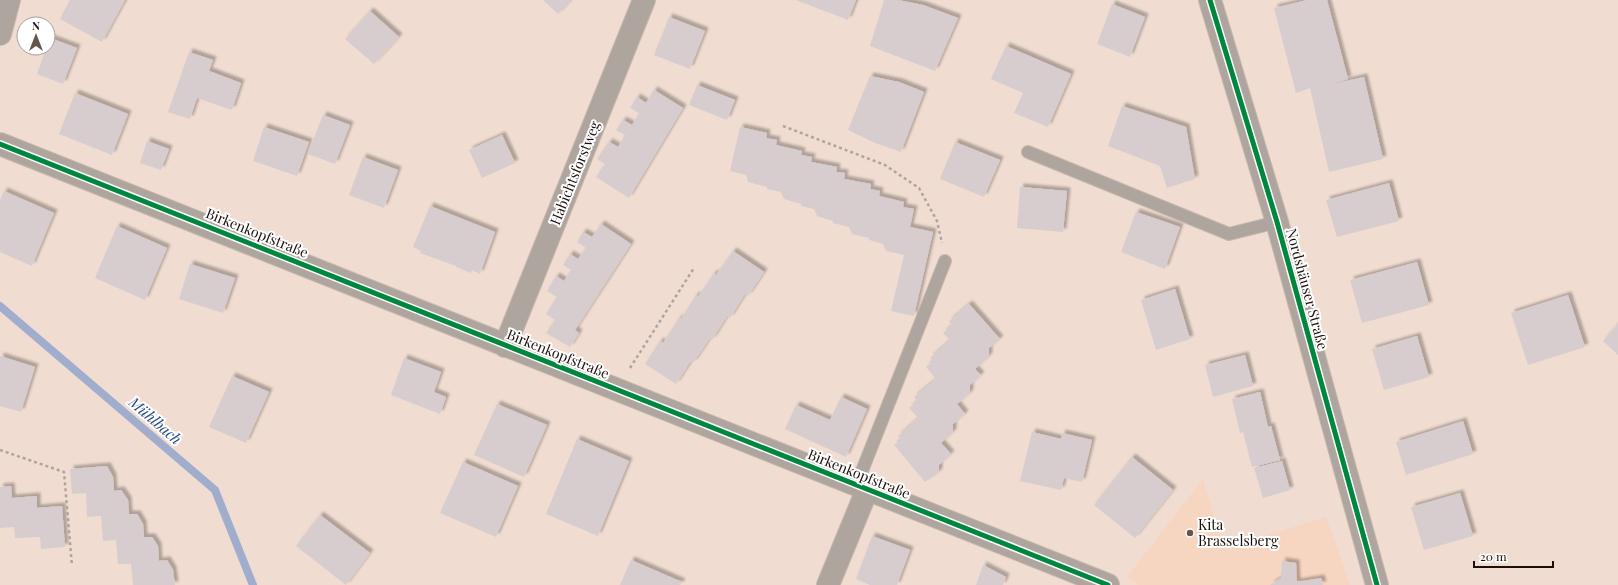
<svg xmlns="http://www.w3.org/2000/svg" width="1618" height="585" font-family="'Playfair Display',serif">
<defs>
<filter id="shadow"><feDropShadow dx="3.5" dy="-3.5" stdDeviation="1" flood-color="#0004"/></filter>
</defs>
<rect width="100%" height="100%" fill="#f0dcd0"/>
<path fill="#f6d5c1" d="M 1203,479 L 1223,549 L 1326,517 L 1350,585 L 1138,585 L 1127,577 Z"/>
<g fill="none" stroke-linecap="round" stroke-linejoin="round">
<path stroke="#a0adcc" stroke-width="8" d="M 0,306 L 215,490 L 253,585"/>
</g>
<path fill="#d7cdce" filter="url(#shadow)" d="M 70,0 L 125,0 L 102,42 L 60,19 Z
M 543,0 L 571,0 L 558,14 Z
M 796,0 L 856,0 L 848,20 Z
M 884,0 L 898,0 L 923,5 L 958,18 L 935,71 L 870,46 Z
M 1307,0 L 1327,0 L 1348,79 L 1332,84 L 1364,77 L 1383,159 L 1329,172 L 1310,88 L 1296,93 L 1274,8 Z
M 1112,4 L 1145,17 L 1130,57 L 1097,44 Z
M 370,11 L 399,37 L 374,64 L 345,39 Z
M 669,17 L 705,31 L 690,69 L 654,55 Z
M 50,38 L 77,48 L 63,84 L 37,74 L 46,48 L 48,48 Z
M 1006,46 L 1071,74 L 1048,127 L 1014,113 L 1023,93 L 991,79 Z
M 189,52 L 213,60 L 209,71 L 241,83 L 232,110 L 197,98 L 190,119 L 168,112 Z
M 870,76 L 899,82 L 924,92 L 901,152 L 875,143 L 848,130 Z
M 697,85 L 735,100 L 727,120 L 689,105 Z
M 654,90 L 683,108 L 629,198 L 596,177 L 605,164 L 597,159 L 609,142 L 618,147 L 625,135 L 616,130 L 623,120 L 632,125 L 639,113 L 630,108 L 637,97 L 646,103 Z
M 75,93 L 128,114 L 112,155 L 59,134 Z
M 1122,106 L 1186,127 L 1195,179 L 1167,188 L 1160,166 L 1108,146 Z
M 323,115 L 350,125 L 335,164 L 308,154 Z
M 264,127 L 309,142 L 297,176 L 253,161 Z
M 740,127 L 767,133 L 766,138 L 777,140 L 776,145 L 802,151 L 801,155 L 812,157 L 811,162 L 837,167 L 836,172 L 845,173 L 844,179 L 871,184 L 870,189 L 880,191 L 879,196 L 904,202 L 903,207 L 914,209 L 910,227 L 933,232 L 914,316 L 891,311 L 904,255 L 886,251 L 883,244 L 869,240 L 869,238 L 852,234 L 849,227 L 833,223 L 833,221 L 817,216 L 814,209 L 801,206 L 801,204 L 784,199 L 781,192 L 767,189 L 767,187 L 748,182 L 746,175 L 730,171 Z
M 502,135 L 515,163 L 482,178 L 469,150 Z
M 147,141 L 169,149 L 161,170 L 140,163 Z
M 955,142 L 1000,160 L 984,197 L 940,179 Z
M 363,157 L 398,170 L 384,208 L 349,195 Z
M 1389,183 L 1399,221 L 1337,237 L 1326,200 Z
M 1020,187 L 1067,191 L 1063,232 L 1017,228 Z
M 4,191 L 54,213 L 32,266 L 0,252 L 0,200 Z
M 430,206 L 495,232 L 480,274 L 472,270 L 471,273 L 456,267 L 456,266 L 420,253 L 421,251 L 413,247 Z
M 1136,212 L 1180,227 L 1165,269 L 1121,252 Z
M 601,224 L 631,244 L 575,330 L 579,333 L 570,347 L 546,333 L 555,320 L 546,314 L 557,297 L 547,291 L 556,276 L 564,281 L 571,270 L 563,265 L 570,254 L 578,259 L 586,248 L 577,242 L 583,232 L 592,237 Z
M 117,226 L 167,248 L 145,300 L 95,278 Z
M 733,251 L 764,272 L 748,296 L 745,294 L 730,318 L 727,316 L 712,340 L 710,338 L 693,363 L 691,361 L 676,384 L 645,364 L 660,341 L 663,343 L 679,318 L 681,319 L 696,295 L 698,297 L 714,273 L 716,275 Z
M 1417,262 L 1429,305 L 1362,323 L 1350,280 Z
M 190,264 L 235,278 L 223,313 L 179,299 Z
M 1175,289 L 1190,339 L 1156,350 L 1141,300 Z
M 1568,295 L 1585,347 L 1528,365 L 1511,313 Z
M 969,304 L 1000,339 L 989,348 L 989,356 L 975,369 L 981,375 L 970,385 L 970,393 L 957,404 L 965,414 L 953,424 L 953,432 L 941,443 L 951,454 L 939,465 L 939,472 L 925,482 L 894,445 L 901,440 L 898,436 L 918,418 L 909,408 L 917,401 L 914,397 L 936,379 L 926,367 L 933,361 L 930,358 L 950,340 L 943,333 L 952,325 L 949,321 Z
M 1618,324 L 1618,355 L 1603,341 Z
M 1417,336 L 1429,377 L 1384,390 L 1372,349 Z
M 1245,355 L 1253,386 L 1213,397 L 1205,365 Z
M 0,356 L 35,367 L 21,412 L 0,406 Z
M 404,358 L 441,372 L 434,392 L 446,397 L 440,414 L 391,395 Z
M 232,376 L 269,392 L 246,443 L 209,427 Z
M 1260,392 L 1268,427 L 1271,426 L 1280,460 L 1252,467 L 1243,432 L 1240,433 L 1232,399 Z
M 841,397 L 867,409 L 846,457 L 785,429 L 796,405 L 830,420 Z
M 497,404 L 547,425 L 524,477 L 474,455 Z
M 1463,421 L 1473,454 L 1406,475 L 1396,442 Z
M 1032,432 L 1061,439 L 1062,433 L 1092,440 L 1082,482 L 1064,478 L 1061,490 L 1020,481 Z
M 577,439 L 629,461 L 598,536 L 546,514 Z
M 1132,457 L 1173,490 L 1135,538 L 1094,505 Z
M 1282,461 L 1290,490 L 1263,498 L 1254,468 Z
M 463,462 L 518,486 L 496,537 L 440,513 Z
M 107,466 L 113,477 L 114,491 L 121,490 L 128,500 L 129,514 L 137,514 L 143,524 L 144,537 L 152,537 L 158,546 L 159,561 L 167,560 L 173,570 L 175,585 L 133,585 L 131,564 L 118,564 L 116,540 L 103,541 L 101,516 L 87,517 L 86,493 L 72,494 L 70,469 Z
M 11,486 L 12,498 L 37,496 L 37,508 L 62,506 L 65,547 L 41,549 L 40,537 L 15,538 L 14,527 L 0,528 L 0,487 Z
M 1460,493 L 1473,536 L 1424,550 L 1411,507 Z
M 320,515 L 370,553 L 346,585 L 296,546 Z
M 872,536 L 910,550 L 897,585 L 870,585 L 856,579 Z
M 631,560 L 682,582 L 680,585 L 620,585 Z
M 1282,561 L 1296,563 L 1297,582 L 1321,578 L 1323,585 L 1270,585 L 1281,578 Z
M 983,565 L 1006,577 L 1003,585 L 976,585 Z"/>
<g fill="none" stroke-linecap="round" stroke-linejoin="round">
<defs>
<path id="service" d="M 1028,152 L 1229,234 L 1277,222
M 856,486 L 945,261"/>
<path id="minor" d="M 0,34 L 9,0
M 0,144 L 1108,585
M 505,346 L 644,0
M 828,585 L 867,490"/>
<path id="tertiary" d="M 1210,0 L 1277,222 L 1377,585"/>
</defs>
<use href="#service" stroke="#c7b8ae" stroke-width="14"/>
<use href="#minor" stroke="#c7b8ae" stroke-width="24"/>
<use href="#tertiary" stroke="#c7b8ae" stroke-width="24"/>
<path stroke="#afa59f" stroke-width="2.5" stroke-dasharray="3 3" stroke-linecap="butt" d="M 783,126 L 885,165 L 919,188 L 937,221 L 942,243
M 630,368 L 694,268
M 0,450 L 64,472 L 72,566"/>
<use href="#service" stroke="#afa59f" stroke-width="12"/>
<use href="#minor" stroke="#afa59f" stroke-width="22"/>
<use href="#tertiary" stroke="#afa59f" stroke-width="22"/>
<defs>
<path id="cycleway" d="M 1210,0 L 1277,222 L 1377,585
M 0,144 L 1108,585"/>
</defs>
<use href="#cycleway" stroke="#fff" stroke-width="8"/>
<use href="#cycleway" stroke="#00873e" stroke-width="5"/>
</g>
<circle fill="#65564d" stroke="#fff" stroke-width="1.5" cx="1190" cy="533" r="4"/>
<g text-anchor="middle" stroke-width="4" stroke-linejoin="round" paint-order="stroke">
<g font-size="14" fill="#1a0e07" stroke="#fff">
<text transform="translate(575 173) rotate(-68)" y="5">Habichtsforstweg</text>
<text transform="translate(257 233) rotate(22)" y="5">Birkenkopfstraße</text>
<text transform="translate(1307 289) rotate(75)" y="5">Nordshäuser Straße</text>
<text transform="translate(558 354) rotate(22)" y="5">Birkenkopfstraße</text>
<text transform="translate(859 474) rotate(22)" y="5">Birkenkopfstraße</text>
</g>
<g font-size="14" fill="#1a0e07" stroke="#fff" text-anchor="start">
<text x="1198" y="530">Kita<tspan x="1198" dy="16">Brasselsberg</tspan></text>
</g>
<g font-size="15" font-style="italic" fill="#274684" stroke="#fff">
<text transform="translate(155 421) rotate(41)" y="5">Mühlbach</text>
</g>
</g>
<g transform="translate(36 36)"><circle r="19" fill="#ffffff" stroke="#a39f9c"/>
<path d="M0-3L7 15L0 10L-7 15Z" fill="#65564d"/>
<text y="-6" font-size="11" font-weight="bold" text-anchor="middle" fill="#1a0e07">N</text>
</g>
<path d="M1474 561v6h79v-6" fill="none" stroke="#1a0e07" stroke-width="2"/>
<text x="1480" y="561" font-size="12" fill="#1a0e07" stroke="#ffffff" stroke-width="3" paint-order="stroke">20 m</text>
</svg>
